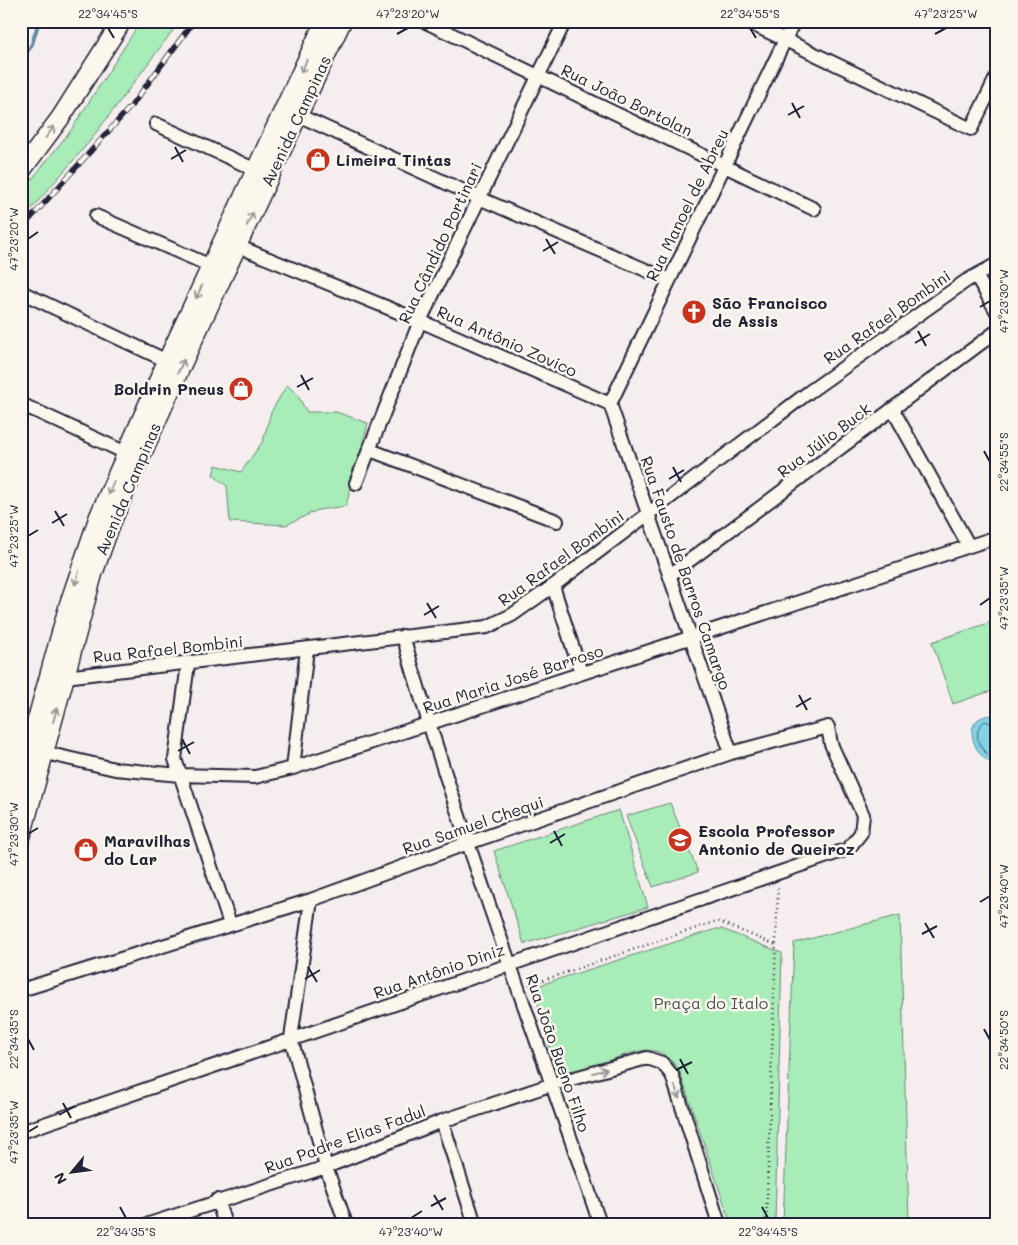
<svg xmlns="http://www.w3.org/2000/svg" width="1018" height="1245" font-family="Mali,sans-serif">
<rect width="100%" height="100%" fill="#f6eeee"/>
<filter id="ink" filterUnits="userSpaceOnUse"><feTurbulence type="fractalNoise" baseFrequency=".02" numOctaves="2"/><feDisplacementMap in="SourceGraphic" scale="10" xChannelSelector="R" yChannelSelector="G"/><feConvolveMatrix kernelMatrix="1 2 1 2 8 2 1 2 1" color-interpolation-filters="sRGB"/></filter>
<g filter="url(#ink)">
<path fill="#a8ecb7" stroke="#658779" d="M 141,21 L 180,21 L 90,141 L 21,221 L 21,193 L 71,130 Z
M 287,385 L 297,394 L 307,412 L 336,412 L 368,423 L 346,506 L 318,510 L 286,525 L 230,522 L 227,486 L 213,475 L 216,465 L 241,472 L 263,441 L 271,412 Z
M 997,620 L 997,689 L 953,704 L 932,642 Z
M 670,803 L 698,872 L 653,887 L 626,816 Z
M 619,810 L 648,907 L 524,944 L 494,851 Z
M 900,915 L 909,1224 L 783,1224 L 794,943 Z
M 716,929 L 722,929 L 782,953 L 775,1224 L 731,1224 L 679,1070 C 672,1062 666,1053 655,1051 C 632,1045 583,1077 564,1070 C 561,1068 557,1065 554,1063 L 534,990 L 543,984 Z"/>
<path fill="#84d0e4" stroke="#5d8aa0" d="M 991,715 L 997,723 L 996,765 C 974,759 958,718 991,715 Z"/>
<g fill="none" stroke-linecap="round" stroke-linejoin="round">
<path stroke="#49687f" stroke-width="1" d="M 997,725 L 985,721 C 969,732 981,755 997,760"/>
<path stroke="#5d8aa0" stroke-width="4" d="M 21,62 L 32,44 L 39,21"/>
<defs>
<path id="minor" d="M 424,21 L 814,209
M 746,21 L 971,129 L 997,76
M 298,115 L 479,198 L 669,280
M 156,124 L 256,170
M 96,216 L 211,266
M 230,243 L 420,321 L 610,404
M 977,277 L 997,312
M 21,292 L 167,361
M 21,404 L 126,453
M 610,404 L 794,21
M 610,404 L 731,753
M 893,410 L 969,546
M 370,450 L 557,521
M 356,483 L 420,321 L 565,21
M 670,575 L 997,331
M 553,586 L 581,673
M 403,636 C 460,835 534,1028 600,1224
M 188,664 L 175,759 L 230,924
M 65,677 L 487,627 L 512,615 L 553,586 L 809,392 L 966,281 L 997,264
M 37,751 L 115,769 L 180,775 L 255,777 L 293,768 L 997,537
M 293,768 L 307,649
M 311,900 L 291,1038 L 326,1167 L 346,1224
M 21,990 L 311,900 L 468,843 L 731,753 L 828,727 L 831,744 L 863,815 L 861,833 L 848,849 L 21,1132
M 442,1121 L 475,1224
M 217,1200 L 225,1224
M 149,1224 L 326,1167 L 442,1121 L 553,1084 L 647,1058 L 662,1063 L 672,1075 L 719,1224"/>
<path id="secondary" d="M 21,171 L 61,117 L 122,21
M 21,777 L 69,604 L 99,516 L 167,361 L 325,21
M 21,837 L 93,574 L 111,523 L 182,364 L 342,21"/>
</defs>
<use href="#minor" stroke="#22223b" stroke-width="16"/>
<use href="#secondary" stroke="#22223b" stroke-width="21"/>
<path stroke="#22223b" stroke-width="2.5" stroke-dasharray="1 4" stroke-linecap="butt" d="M 529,985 L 717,921 L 776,945
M 766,1224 L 778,885"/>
<use href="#minor" stroke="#fbf7ec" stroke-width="12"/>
<use href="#secondary" stroke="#fbf7ec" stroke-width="18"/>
<defs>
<path id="rail" d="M 21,229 L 132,105 L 194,21"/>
</defs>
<use href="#rail" stroke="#22223b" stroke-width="5.5"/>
<use href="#rail" stroke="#fbf7ec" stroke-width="4" stroke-dasharray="11" stroke-linecap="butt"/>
</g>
<defs><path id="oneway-shaft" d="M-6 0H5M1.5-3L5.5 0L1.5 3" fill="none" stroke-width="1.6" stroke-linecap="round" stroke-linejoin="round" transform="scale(1.25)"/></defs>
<g stroke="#99979c">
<use href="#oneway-shaft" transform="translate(304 66) rotate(115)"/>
<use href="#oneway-shaft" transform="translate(50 132) rotate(-53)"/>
<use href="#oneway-shaft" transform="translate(250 219) rotate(-65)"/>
<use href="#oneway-shaft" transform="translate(199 292) rotate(115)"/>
<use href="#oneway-shaft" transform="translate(181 366) rotate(-65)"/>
<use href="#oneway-shaft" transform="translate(111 488) rotate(113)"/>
<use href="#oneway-shaft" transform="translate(77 578) rotate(107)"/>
<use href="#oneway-shaft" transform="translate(55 715) rotate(-75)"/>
<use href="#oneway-shaft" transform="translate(600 1071) rotate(-15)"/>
<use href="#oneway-shaft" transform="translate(677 1092) rotate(72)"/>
</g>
</g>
<path fill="none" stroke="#22223b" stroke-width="2" d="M 108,28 L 114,38M 750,28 L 756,38M 397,34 L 408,28M 935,34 L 946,28M 792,103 L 800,118M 788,115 L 804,106M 175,147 L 183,162M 171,159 L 186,150M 28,239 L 38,232M 546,239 L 555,254M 543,251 L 558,242M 980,307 L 990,301M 918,331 L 926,346M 915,343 L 930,334M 301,375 L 309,390M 297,387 L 313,378M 984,451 L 990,462M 673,467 L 681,482M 669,479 L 684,470M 55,511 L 64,526M 52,523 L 67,514M 28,536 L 38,530M 427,603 L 436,618M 980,605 L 990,598M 424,615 L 439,606M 799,695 L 807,710M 796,707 L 811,698M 182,739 L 190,754M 178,751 L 194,742M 554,831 L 562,846M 28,834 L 38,828M 550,843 L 565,834M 980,902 L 990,896M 925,923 L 934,938M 922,934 L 937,926M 308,967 L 317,982M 305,979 L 320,970M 984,1029 L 990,1040M 28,1039 L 34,1050M 680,1059 L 688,1074M 676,1070 L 692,1062M 63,1103 L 71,1118M 59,1115 L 75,1106M 28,1132 L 38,1126M 434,1195 L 443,1210M 431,1206 L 446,1198M 120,1207 L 126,1218M 762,1207 L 768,1218M 411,1218 L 422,1211"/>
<defs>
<symbol id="shop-disc" viewBox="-11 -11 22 22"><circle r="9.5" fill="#c8321e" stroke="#fbf7ec"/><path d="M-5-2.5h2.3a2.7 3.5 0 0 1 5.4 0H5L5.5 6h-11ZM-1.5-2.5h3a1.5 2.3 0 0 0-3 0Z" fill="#fff"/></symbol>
<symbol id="church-disc" viewBox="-11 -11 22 22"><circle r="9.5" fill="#c8321e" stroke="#fbf7ec"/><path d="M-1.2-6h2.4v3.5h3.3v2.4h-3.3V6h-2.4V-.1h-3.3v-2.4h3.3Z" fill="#fff"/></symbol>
<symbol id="school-disc" viewBox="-11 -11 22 22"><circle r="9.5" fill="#c8321e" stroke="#fbf7ec"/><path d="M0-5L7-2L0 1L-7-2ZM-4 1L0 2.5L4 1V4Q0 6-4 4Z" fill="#fff"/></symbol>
</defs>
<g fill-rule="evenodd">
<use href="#shop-disc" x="304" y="146" width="28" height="28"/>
<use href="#church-disc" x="680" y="298" width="28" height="28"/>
<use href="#shop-disc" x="227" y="375" width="28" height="28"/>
<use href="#school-disc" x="666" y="826" width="28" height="28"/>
<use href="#shop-disc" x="72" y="836" width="28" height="28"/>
</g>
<g text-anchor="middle" stroke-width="5" stroke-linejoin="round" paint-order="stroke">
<g font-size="16" fill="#22223b" stroke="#fbf7ec">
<text transform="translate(627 100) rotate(26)" y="6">Rua João Bortolan</text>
<text transform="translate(296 121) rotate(-65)" y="6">Avenida Campinas</text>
<text transform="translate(687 205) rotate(-64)" y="6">Rua Manoel de Abreu</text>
<text transform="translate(440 243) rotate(-65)" y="6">Rua Cândido Portinari</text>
<text transform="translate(887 317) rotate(-35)" y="6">Rua Rafael Bombini</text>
<text transform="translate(507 341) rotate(24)" y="6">Rua Antônio Zovico</text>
<text transform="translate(824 440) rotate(-37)" y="6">Rua Júlio Buck</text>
<text transform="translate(128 489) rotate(-67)" y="6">Avenida Campinas</text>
<text transform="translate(561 558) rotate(-36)" y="6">Rua Rafael Bombini</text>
<text transform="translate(686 573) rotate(71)" y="6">Rua Fausto de Barros Camargo</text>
<text transform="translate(168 649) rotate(-6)" y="6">Rua Rafael Bombini</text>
<text transform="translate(513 679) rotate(-18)" y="6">Rua Maria José Barroso</text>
<text transform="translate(473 825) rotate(-19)" y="6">Rua Samuel Chequi</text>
<text transform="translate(439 971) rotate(-19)" y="6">Rua Antônio Diniz</text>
<text transform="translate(558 1053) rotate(71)" y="6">Rua João Bueno Filho</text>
<text transform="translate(345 1139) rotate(-20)" y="6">Rua Padre Elias Fadul</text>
</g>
<g font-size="16" font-weight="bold" fill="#22223b" stroke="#fbf7ec" text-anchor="start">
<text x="336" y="166">Limeira Tintas</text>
<text x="712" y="309">São Francisco<tspan x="712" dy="18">de Assis</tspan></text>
<text x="224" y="395" text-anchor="end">Boldrin Pneus</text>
<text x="698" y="837">Escola Professor<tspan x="698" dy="18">Antonio de Queiroz</tspan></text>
<text x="104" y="847">Maravilhas<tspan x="104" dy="18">do Lar</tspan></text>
</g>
<g font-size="16" fill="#44545a" stroke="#fbf7ec">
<text x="711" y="1009">Praça do Italo</text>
</g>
</g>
<rect width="1018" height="1245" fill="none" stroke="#fbf7ec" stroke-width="55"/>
<g transform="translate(72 1172) rotate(241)" stroke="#fbf7ec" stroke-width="4" paint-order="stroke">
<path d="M0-4L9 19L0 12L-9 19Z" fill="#22223b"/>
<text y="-8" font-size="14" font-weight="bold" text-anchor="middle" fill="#22223b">N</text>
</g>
<rect x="28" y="28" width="962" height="1190" fill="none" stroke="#22223b" stroke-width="2"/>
<g font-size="12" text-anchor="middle" fill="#22223b">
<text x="108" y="18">22°34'45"S</text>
<text x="408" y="18">47°23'20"W</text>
<text x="750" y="18">22°34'55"S</text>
<text x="946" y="18">47°23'25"W</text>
<text transform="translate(14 239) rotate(-90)" y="4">47°23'20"W</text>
<text transform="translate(1004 301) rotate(-90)" y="4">47°23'30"W</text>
<text transform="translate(1004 462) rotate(-90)" y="4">22°34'55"S</text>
<text transform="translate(14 536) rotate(-90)" y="4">47°23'25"W</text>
<text transform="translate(1004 598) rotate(-90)" y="4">47°23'35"W</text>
<text transform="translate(14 834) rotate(-90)" y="4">47°23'30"W</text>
<text transform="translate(1004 896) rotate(-90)" y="4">47°23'40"W</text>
<text transform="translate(14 1039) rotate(-90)" y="4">22°34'35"S</text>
<text transform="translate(1004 1040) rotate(-90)" y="4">22°34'50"S</text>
<text transform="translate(14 1132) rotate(-90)" y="4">47°23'35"W</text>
<text x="126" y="1236">22°34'35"S</text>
<text x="411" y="1236">47°23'40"W</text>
<text x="768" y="1236">22°34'45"S</text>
</g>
</svg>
